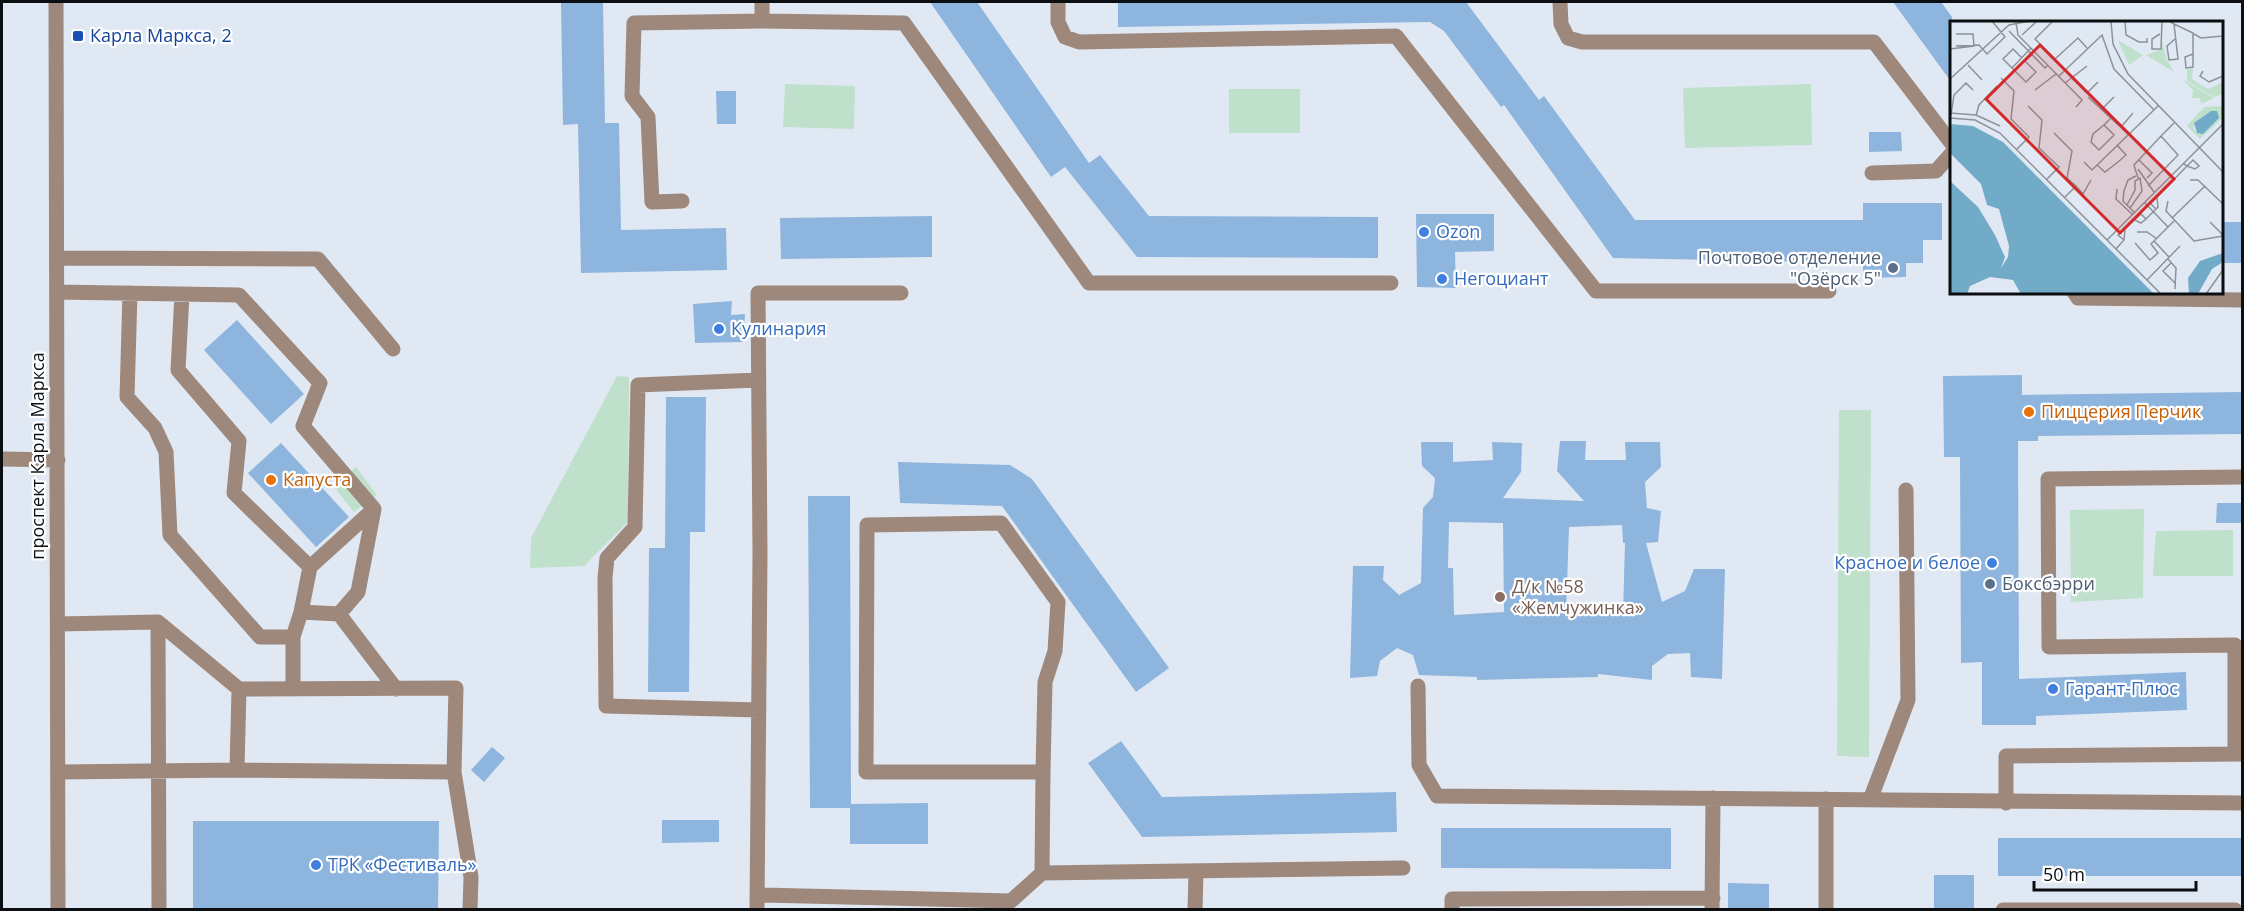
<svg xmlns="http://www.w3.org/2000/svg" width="2244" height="911" font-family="'Open Sans',sans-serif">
<rect width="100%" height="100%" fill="#e0e9f3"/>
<path fill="#bfe0ca" d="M 785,84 L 855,86 L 854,129 L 783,127 Z
M 1811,84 L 1812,145 L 1685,148 L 1683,88 Z
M 1229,89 L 1300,89 L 1300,133 L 1229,133 Z
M 617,376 L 629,377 L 628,522 L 584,566 L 530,568 L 531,538 Z
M 1839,410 L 1871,410 L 1869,757 L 1837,756 Z
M 356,467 L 377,495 L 354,512 L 335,488 Z
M 2144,509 L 2143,598 L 2071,602 L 2070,510 Z
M 2233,530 L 2233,576 L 2153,576 L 2156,531 Z"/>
<path fill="#8eb5de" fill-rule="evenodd" d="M 561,2 L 603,2 L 605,123 L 619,123 L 621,230 L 726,228 L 727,270 L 581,273 L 578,124 L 563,125 Z
M 930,2 L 977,2 L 1089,163 L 1100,155 L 1149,216 L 1378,217 L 1378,258 L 1137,257 L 1065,167 L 1051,177 Z
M 1118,2 L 1466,2 L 1539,100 L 1544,96 L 1635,220 L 1863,220 L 1863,203 L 1942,203 L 1942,240 L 1923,240 L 1923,263 L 1906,263 L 1906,277 L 1863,278 L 1863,263 L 1613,258 L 1504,105 L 1501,107 L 1444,31 L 1430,22 L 1118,27 Z
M 1893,2 L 1941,2 L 1952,17 L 1952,83 Z
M 716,91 L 736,91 L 736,124 L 717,124 Z
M 1869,132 L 1901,132 L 1902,151 L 1869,152 Z
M 1416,214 L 1494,214 L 1494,251 L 1455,252 L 1456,288 L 1417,287 Z
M 932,216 L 932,257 L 781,259 L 780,218 Z
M 2222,222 L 2242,222 L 2242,263 L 2222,263 Z
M 732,301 L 731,315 L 745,314 L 743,342 L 695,343 L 693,304 Z
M 237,320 L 304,394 L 271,424 L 204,350 Z
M 2022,375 L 2022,395 L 2242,392 L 2242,434 L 2038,436 L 2038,441 L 2018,441 L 2019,679 L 2186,672 L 2187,710 L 2036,716 L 2036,725 L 1982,725 L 1982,662 L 1961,663 L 1960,457 L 1944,457 L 1943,376 Z
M 666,397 L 706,397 L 705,532 L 690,532 L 689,692 L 648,692 L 649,548 L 665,548 Z
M 1560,441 L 1586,441 L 1585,460 L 1626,460 L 1625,442 L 1660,442 L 1661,467 L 1645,482 L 1647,508 L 1661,511 L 1658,542 L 1646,543 L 1662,602 L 1685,591 L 1694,569 L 1725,569 L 1722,679 L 1691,677 L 1690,653 L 1668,654 L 1652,666 L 1652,680 L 1598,674 L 1598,677 L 1477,680 L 1477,677 L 1419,675 L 1413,655 L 1397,648 L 1380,661 L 1377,676 L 1350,678 L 1353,566 L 1384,566 L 1383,580 L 1399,595 L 1421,583 L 1423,508 L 1433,497 L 1435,478 L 1422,466 L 1421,442 L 1453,442 L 1453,462 L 1493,460 L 1492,442 L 1522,443 L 1521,472 L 1503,498 L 1584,501 L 1557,471 ZM 1449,522 L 1503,523 L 1504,612 L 1454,615 L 1453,568 L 1448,568 ZM 1622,525 L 1623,543 L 1625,543 L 1623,613 L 1566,614 L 1569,527 Z
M 281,443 L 349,517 L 316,547 L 248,473 Z
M 898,462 L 1010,465 L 1032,479 L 1169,668 L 1136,692 L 1002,506 L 900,503 Z
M 808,496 L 850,496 L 851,804 L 928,803 L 928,844 L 850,844 L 850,808 L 810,808 Z
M 2217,503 L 2242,503 L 2242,523 L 2216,523 Z
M 1121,741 L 1162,797 L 1396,792 L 1397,832 L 1142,837 L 1088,763 Z
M 492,747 L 505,758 L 484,782 L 471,770 Z
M 662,820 L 719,820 L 719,842 L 662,843 Z
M 193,821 L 439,821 L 438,909 L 193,909 Z
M 1441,828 L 1671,828 L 1671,869 L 1441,868 Z
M 1998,838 L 2242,838 L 2242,876 L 1998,876 Z
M 1934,875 L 1974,875 L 1974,909 L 1934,909 Z
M 1728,883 L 1769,884 L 1769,909 L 1728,909 Z"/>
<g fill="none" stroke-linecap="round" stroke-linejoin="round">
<path stroke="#9e887b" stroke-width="15" d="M 56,2 L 58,910
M 762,2 L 762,21 L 904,23 L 1089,283 L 1391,283
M 1058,2 L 1058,22 L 1065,37 L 1079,42 L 1396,36 L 1596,291 L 1829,291
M 1560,2 L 1561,24 L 1568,38 L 1582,42 L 1874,42 L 1952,144
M 1872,173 L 1936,171 L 1952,153
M 682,201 L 652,202 L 648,117 L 632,96 L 634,23 L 762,21
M 57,258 L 318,259 L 393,349
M 57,292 L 239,295 L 320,383 L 303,426 L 374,509 L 358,592 L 339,614
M 2074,292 L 2078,298 L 2242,300
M 130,293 L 127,397 L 155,428 L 166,452 L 170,535 L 260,637 L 293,637 L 301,612 L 310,567 L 234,493 L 239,441 L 178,370 L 182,294
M 758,380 L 638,385 L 635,527 L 607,558 L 605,578 L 606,706 L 759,710
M 2,459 L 58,460
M 310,567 L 374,509
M 301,612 L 339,614 L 396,689
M 158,622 L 159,910
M 58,624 L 158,622 L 239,689 L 456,688 L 454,772 L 471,877 L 470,910
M 293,637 L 293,689
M 1418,686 L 1419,765 L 1437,796 L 2242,803
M 239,689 L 237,770 L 454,772
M 2235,754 L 2235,645 L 2049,647 L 2048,479 L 2242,477
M 59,772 L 237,770
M 1826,799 L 1826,910
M 1870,800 L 1908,700 L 1906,490
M 2006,803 L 2006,756 L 2242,754
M 1042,873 L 1043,772 L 866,772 L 867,525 L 1001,523 L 1058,602 L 1055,651 L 1045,682 L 1043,772
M 757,895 L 1011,901 L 1042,873 L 1403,868
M 757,910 L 760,555 L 758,293 L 901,293
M 1195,910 L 1196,872
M 1452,910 L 1452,899 L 1713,898
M 1712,910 L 1713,798
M 2003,910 L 2235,910"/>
</g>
<rect fill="#1a4fb4" stroke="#fff" stroke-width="2" x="72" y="30" width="12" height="12" rx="3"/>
<g fill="#3f7fe0" stroke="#fff" stroke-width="2">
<circle cx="1424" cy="232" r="6"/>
<circle cx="1442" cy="279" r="6"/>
<circle cx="719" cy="329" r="6"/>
<circle cx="1992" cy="563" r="6"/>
<circle cx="2053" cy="689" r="6"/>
<circle cx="316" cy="865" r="6"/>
</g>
<g fill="#5c6f8a" stroke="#fff" stroke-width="2">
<circle cx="1893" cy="268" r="6"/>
<circle cx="1990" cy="584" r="6"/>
</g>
<g fill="#e8710a" stroke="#fff" stroke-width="2">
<circle cx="2029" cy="412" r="6"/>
<circle cx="271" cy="480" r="6"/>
</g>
<circle fill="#8d6e63" stroke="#fff" stroke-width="2" cx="1500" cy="597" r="6"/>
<g text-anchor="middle" stroke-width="4.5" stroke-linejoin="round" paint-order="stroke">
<g font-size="18" fill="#164399" stroke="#fff" text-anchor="start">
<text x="90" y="42">Карла Маркса, 2</text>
</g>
<g font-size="18" fill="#366cbe" stroke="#fff" text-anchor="start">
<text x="1436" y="238">Ozon</text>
<text x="1454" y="285">Негоциант</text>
<text x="731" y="335">Кулинария</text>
<text x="1980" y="569" text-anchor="end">Красное и белое</text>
<text x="2065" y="695">Гарант-Плюс</text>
<text x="328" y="871">ТРК «Фестиваль»</text>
</g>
<g font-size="18" fill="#4e5e75" stroke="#fff" text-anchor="end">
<text x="1881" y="264">Почтовое отделение<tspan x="1881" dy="21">"Озёрск 5"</tspan></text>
<text x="2002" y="590" text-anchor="start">Боксбэрри</text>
</g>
<g font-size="18" fill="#c56008" stroke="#fff" text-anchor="start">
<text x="2041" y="418">Пиццерия Перчик</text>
<text x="283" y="486">Капуста</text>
</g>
<g font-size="18" fill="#0c0f12" stroke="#fff">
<text transform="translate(38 456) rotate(-90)" y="6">проспект Карла Маркса</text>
</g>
<g font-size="18" fill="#785e54" stroke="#fff" text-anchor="start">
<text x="1512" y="593">Д/к №58<tspan x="1512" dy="21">«Жемчужинка»</tspan></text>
</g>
</g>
<g transform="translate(1950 21)">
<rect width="273" height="273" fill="#e0e9f3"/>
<path d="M 211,17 L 217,39 L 224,51 L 196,34 L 212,28 ZM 168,19 L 193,34 L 179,44 ZM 243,47 L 242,58 L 258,68 L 273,61 L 273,73 L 264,76 L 237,60 L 237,48 ZM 231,57 L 237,61 L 264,77 L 251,83 L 250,77 L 242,77 L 243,69 ZM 273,85 L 271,98 L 250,118 L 237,105 L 254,86 ZM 261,90 L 260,106 L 247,112 L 243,107 L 245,102 Z" fill="#bfe0ca" fill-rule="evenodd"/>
<path d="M 261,90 L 267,90 L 269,97 L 253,113 L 247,112 L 244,102 ZM 0,103 L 23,105 L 53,121 L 204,273 L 71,273 L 63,259 L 40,256 L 20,265 L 17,273 L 0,273 L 0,160 L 28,186 L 45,214 L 55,236 L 51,247 L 58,236 L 59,225 L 49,188 L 37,184 L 31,163 L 0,132 ZM 273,232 L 273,241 L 262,248 L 248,273 L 239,273 L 238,257 L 250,240 Z" fill="#72abc8"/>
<path fill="none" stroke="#8b9299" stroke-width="1.5" d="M 103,0 L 85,18 L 105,38 L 128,17 L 137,27M 161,0 L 163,23 L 178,53 L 273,151M 175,0 L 176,14 L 189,21 L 197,21 L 197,17M 219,0 L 224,3 L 228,38 L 219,39 L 217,25 L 225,18M 66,1 L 68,14 L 132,79 L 126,86M 224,3 L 243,12 L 243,46 L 236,47 L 235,36 L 243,33M 59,10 L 95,47 L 98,44M 210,13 L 202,18 L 202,28 L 211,28 L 212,0M 244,13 L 251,17 L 273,15M 72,14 L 87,0M 6,25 L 29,24 L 37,33 L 55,16 L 42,0M 0,28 L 24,25 L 23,13 L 6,13M 72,37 L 63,28 L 53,38 L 62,47 L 81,27M 18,44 L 32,59M 62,47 L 76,61 L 86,51 L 75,40 L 82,34M 253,50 L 250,55 L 259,61 L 273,55M 109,55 L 152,14 L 164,48 L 204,89M 121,56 L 137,72 L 148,61M 51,57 L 64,70 L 61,98 L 79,116 L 67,128M 0,58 L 59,4 L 80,0M 115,62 L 137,45M 85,69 L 106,53M 138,76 L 178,113M 78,85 L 92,99 L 89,127 L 109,146 L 97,158M 151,89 L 164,76M 0,92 L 26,94 L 50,105M 1,94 L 4,74 L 16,62 L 23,69M 26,95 L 29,84 L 47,65M 0,97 L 25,99 L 50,112 L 211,273M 154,104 L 143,113 L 141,121 L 149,129 L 164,114 L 154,104 L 160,98M 171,106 L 183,92M 104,112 L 122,130 L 117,157 L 126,165 L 115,176M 211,115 L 224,102M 189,139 L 202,152 L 197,157M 134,141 L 142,149 L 208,85M 147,144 L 155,151 L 168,141 L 176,134 L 167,124M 188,148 L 204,171M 188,157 L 184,144 L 211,115 L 228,134 L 198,165M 240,159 L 248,159 L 273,183M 126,165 L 133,173 L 141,159M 167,168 L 166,178 L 182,193M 218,180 L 216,190 L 244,220 L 273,215M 194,181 L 218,206M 177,184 L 185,169 L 185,160 L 190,157 L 192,170 L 180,187M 206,188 L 200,182 L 207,176 L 237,145 L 243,139 L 249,145 L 245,148 L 237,145 L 233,142M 184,191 L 173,180 L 174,170 L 178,159 L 186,155M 222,197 L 255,165M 196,198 L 208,186 L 207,177M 260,201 L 273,214M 187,211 L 197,211 L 207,218M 157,219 L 273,103M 174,219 L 168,214 L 191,193 L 196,198 L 191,202 L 185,199M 204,220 L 219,236M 185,222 L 200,239 L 208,232 L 201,223 L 224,200M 166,228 L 174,219 L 175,209M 218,238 L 226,247 L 225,268M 221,242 L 213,250 L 225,262M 197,259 L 230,225M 256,273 L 273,249"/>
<path fill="#d62828" fill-opacity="0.15" stroke="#d62828" stroke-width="3" d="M 90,24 L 224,158 L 170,212 L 36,78 Z"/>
<rect width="273" height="273" fill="none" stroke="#0c0f12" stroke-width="3"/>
</g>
<rect width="2244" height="911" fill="none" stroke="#0c0f12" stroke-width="6"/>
<path d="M2034 881v9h162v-9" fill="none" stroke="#0c0f12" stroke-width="3"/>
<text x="2043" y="881" font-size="18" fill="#0c0f12" stroke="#ffffff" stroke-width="4.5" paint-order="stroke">50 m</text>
</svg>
